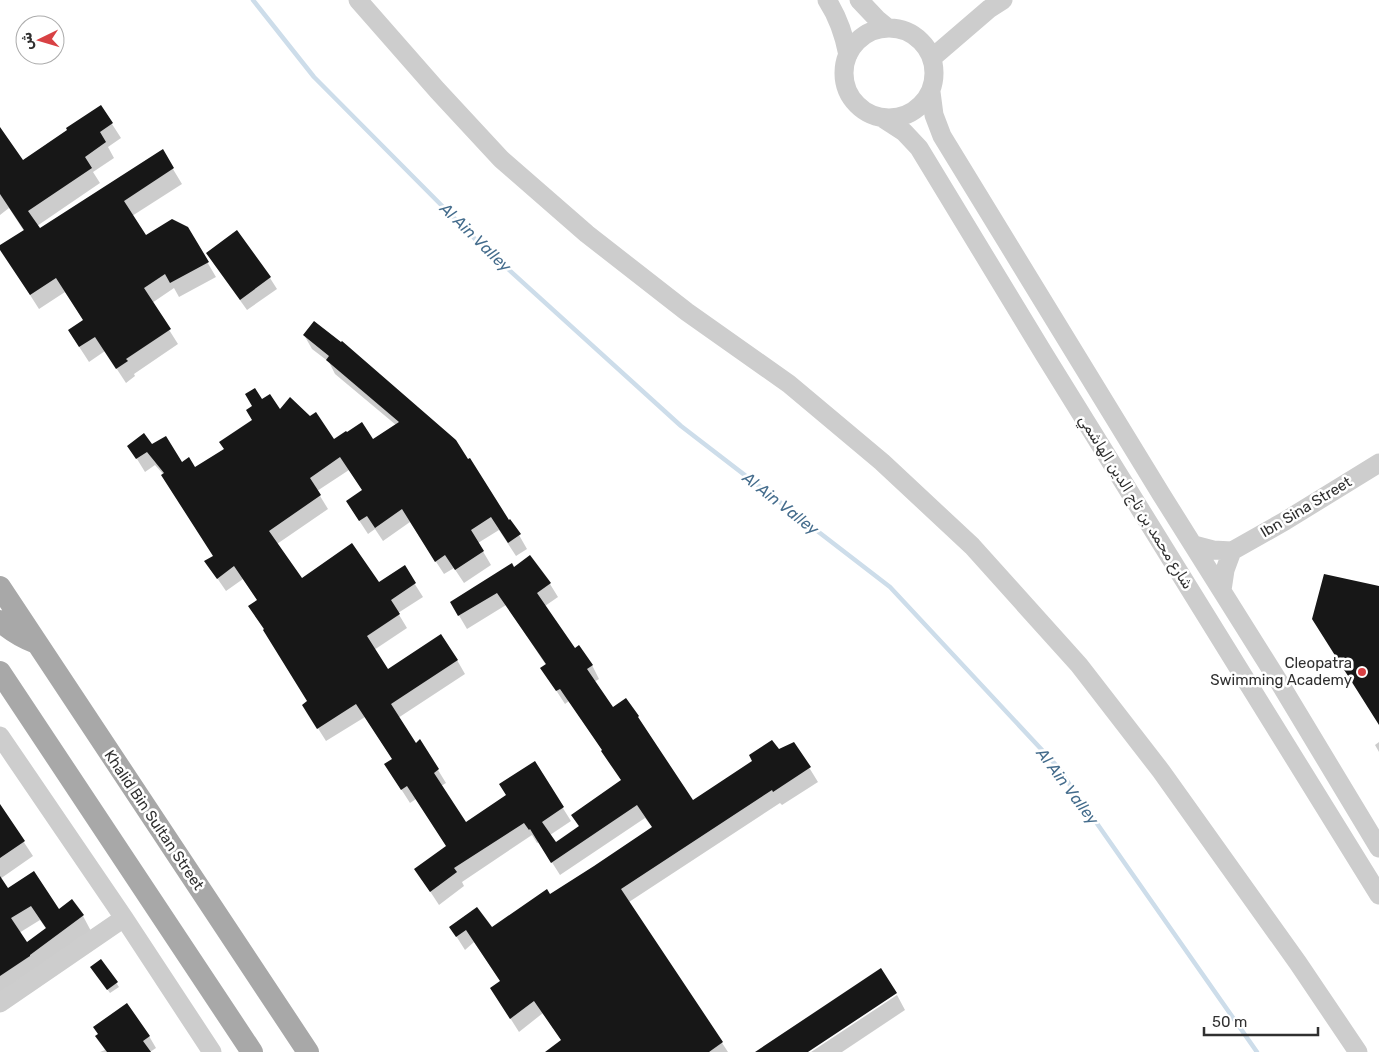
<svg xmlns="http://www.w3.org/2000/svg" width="1379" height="1052" font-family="Rubik,Vazirmatn,sans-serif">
<rect width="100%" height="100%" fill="#fff"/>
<path fill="#0003" fill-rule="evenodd" d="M 101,107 L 121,138 L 108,147 L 114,158 L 93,172 L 100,183 L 37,226 L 40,230 L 162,151 L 182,184 L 132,216 L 145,237 L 187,228 L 216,277 L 179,297 L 174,288 L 152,303 L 178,344 L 134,374 L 135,376 L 126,383 L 105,351 L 89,362 L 78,345 L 69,331 L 84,321 L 65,292 L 39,309 L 0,248 L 0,247 L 24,231 L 9,208 L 0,215 L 0,130 L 23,162 Z
M 237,232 L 270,278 L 277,289 L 247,310 L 214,264 L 208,253 Z
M 314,323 L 509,522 L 519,535 L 527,549 L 516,556 L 499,530 L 478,543 L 491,565 L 464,583 L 454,568 L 444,574 L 410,522 L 383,541 L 375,529 L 368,534 L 347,502 L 363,491 L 349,470 L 317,491 L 328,509 L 277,544 L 301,580 L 378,584 L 404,567 L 423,597 L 398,613 L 407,628 L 374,650 L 387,670 L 457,660 L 465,674 L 398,718 L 415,744 L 438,770 L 446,783 L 441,786 L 465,824 L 507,796 L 534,762 L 571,821 L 550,835 L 555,844 L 579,827 L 572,815 L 622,781 L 603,751 L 569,701 L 565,704 L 550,681 L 546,665 L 506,605 L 467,629 L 451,602 L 514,569 L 530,557 L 550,584 L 558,597 L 545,606 L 574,650 L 592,665 L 599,679 L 594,682 L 612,709 L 638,717 L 692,802 L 778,751 L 794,743 L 818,782 L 782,805 L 780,803 L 629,902 L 728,1052 L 547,1052 L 562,1041 L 543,1013 L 519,1032 L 500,1002 L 501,982 L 474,942 L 465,950 L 451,928 L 491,929 L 550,896 L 653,828 L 645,818 L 560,875 L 539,842 L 537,843 L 532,835 L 462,882 L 464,886 L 439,905 L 416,870 L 447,847 L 416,799 L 410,803 L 394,778 L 393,760 L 365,717 L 326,741 L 312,719 L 309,702 L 258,620 L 258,601 L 243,579 L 226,591 L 206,562 L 214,556 L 164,475 L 155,465 L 145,472 L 129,446 L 152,446 L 181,464 L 195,468 L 225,449 L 253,421 L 262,401 L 334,441 L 373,440 L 396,425 L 335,374 L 329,362 L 312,349 L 304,335 Z
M 1379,742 L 1379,752 L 1375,745 Z
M 0,806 L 33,856 L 0,879 L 8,890 L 58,911 L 83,916 L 91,931 L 0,997 ZM 40,920 L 47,930 L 27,944 L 19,933 Z
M 101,960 L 119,987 L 110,993 L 94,971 Z
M 897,995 L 905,1010 L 842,1052 L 811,1052 Z
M 97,1036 L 149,1036 L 156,1048 L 150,1052 L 100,1052 L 105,1050 Z"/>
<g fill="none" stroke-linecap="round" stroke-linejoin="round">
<path stroke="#cdddea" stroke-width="4.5" d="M 253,0 L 314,77 L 475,239 L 681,426 L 890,587 L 1056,765 L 1257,1052"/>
</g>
<path fill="#171717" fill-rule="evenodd" d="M 101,105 L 113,123 L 100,132 L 106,142 L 85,157 L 92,168 L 28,211 L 40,228 L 163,149 L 174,168 L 124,201 L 146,235 L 172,219 L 188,227 L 209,262 L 170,283 L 165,274 L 144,288 L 171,329 L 126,359 L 128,361 L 116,369 L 95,337 L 79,347 L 68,330 L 83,320 L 56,278 L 30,295 L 0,250 L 0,245 L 24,230 L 0,194 L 0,127 L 23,160 L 67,130 L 66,128 Z
M 237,230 L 271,277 L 240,300 L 206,253 Z
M 314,321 L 341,342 L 342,341 L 456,440 L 468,459 L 470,458 L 509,520 L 510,519 L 521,534 L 508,543 L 491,517 L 471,530 L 484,551 L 455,570 L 445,555 L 435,562 L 402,509 L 375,528 L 367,516 L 359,521 L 346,501 L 362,490 L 340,457 L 310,478 L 321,495 L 269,531 L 302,578 L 352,543 L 379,582 L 405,565 L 416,583 L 391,600 L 400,614 L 367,636 L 388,669 L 441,634 L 458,660 L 391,704 L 416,743 L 420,739 L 439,769 L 434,773 L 466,822 L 506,795 L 499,784 L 535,761 L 564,807 L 542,822 L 556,842 L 579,826 L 571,815 L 621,780 L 601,751 L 602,750 L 560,689 L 556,691 L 540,668 L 546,664 L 497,593 L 458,616 L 450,602 L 512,563 L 514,567 L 530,555 L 551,583 L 537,593 L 575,648 L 579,645 L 593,665 L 587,669 L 613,707 L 626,698 L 639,716 L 638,717 L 693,800 L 752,761 L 749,755 L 772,740 L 779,749 L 794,742 L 811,767 L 773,792 L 772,790 L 621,889 L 723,1042 L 709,1052 L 545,1052 L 561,1040 L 534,1001 L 510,1019 L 490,988 L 500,981 L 466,930 L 456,937 L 449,927 L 477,907 L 492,927 L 547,889 L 550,894 L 594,866 L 652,827 L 637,805 L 551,863 L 530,829 L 529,830 L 524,823 L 454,868 L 457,872 L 430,892 L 414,869 L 446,846 L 407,786 L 401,790 L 384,764 L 392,759 L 356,704 L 317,729 L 302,705 L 307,701 L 263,630 L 264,629 L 248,606 L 257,600 L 234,566 L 217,579 L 204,561 L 213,556 L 161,475 L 164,473 L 147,452 L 136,459 L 127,446 L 144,433 L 152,444 L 166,436 L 182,462 L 189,457 L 195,467 L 224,449 L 219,442 L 252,420 L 246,410 L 252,406 L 245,394 L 255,388 L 262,399 L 270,394 L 280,409 L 290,397 L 310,416 L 316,412 L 334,439 L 346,431 L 347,432 L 362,422 L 373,439 L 399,422 L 326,360 L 329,356 L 303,335 Z
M 1324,574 L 1379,586 L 1379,725 L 1312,619 Z
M 0,804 L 25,841 L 0,858 Z
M 34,871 L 59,909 L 72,899 L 84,915 L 30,955 L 30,956 L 0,976 L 0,876 L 8,888 ZM 31,906 L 46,928 L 27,942 L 11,918 Z
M 101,959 L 118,982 L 107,990 L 90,967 Z
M 881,968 L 897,993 L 808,1052 L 755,1052 Z
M 127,1003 L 150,1036 L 143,1041 L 151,1052 L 107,1052 L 95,1036 L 98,1034 L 93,1027 Z"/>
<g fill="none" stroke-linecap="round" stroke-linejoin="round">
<path stroke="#cdcdcd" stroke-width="19" d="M 358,0 L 437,90 L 501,159 L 587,234 L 687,312 L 789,384 L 882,462 L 972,546 L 1079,665 L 1161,771 L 1298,963 L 1358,1052
M 827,0 C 838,17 844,34 848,55
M 859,0 L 877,19 L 888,28
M844 73a45 45 0 1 1 90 0a45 45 0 1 1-90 0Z
M 932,58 L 989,9 L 1003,0
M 931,92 L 934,115 L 942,136 L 1161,494 L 1279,682 L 1379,848
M 884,119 L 904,132 L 919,148 L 1044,354 L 1379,895
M 1194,545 L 1213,550 L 1232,551 L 1285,521 L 1379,463
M 1222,590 L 1225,570 L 1232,551
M 0,736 L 124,918 L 212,1052
M 0,1003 L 124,918"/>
<path stroke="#a8a8a8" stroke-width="22" d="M 0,587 L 308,1052
M 0,621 C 10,630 21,637 34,642
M 0,672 L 252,1052"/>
</g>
<circle fill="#d84144" stroke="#fff" stroke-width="2" cx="1362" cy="672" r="5"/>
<g text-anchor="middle" stroke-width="5" stroke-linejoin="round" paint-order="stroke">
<g font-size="15" fill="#303030" stroke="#fff">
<text transform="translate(1136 502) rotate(58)" y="5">شارع محمد بن تاج الدين الهاشمي</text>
<text transform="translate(1306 507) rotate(-31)" y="5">Ibn Sina Street</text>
<text transform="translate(154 820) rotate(56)" y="5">Khalid Bin Sultan Street</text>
</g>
<g font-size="15" fill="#303030" stroke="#fff" text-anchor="end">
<text x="1352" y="668">Cleopatra<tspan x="1352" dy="17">Swimming Academy</tspan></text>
</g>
<g font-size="16" font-style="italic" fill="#446c8c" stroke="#fff">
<text transform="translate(476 237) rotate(44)" y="6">Al Ain Valley</text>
<text transform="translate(781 503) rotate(38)" y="6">Al Ain Valley</text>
<text transform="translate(1068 786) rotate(53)" y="6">Al Ain Valley</text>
</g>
</g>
<g transform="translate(40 40) rotate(265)"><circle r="24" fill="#ffffff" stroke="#acacac"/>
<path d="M0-4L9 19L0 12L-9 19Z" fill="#d84144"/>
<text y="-8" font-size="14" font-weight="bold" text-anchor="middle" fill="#303030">ش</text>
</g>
<path d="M1204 1027v8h114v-8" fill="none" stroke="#303030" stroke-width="2.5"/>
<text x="1212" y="1027" font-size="15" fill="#303030" stroke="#ffffff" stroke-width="4" paint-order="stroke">50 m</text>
</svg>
